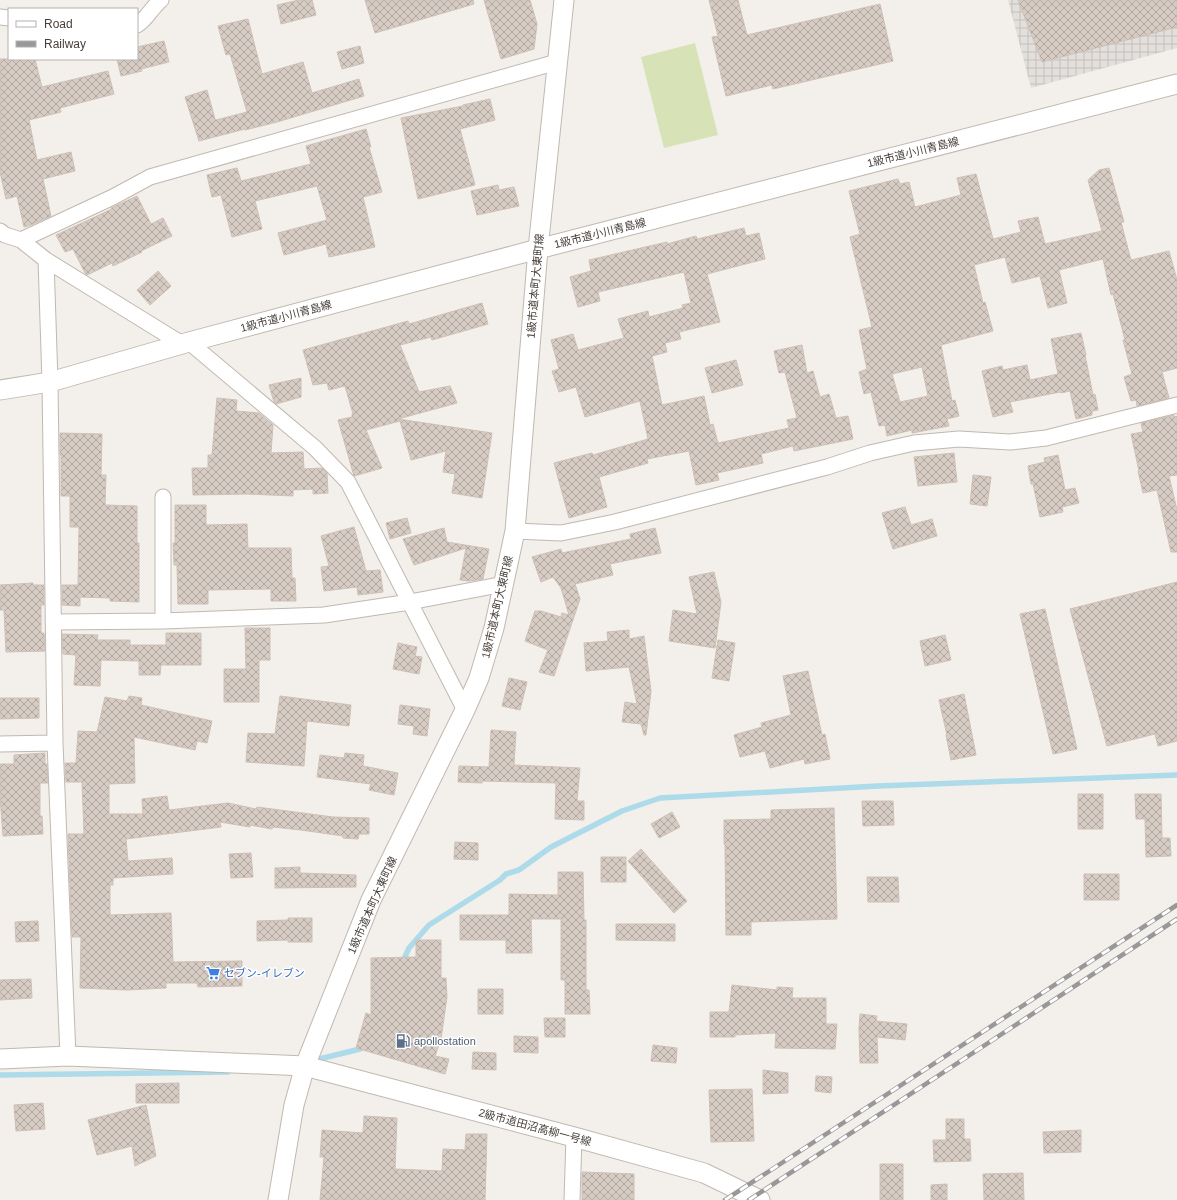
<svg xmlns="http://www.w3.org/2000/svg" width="1177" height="1200" font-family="Arial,'Noto Sans JP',sans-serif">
<defs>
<pattern id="industrial-grid" width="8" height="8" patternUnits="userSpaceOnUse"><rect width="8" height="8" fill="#e3dfdc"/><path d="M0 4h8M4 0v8" fill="none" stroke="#c4c0be"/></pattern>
<pattern id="building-cross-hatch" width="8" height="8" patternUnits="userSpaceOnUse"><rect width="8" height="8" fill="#d7ccc4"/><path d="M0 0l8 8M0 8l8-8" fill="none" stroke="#b0a7a0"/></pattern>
</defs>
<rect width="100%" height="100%" fill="#f3efea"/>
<path fill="url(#industrial-grid)" d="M 1008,0 L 1177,0 L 1177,48 L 1031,88 Z"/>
<path fill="#d7e3b7" d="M 695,43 L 718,135 L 664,148 L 641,57 Z"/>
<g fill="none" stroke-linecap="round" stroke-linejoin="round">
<path stroke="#addbea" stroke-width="5.5" d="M 402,963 L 409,948 L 429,925 L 500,880 L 506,874 L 519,870 L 551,847 L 622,811 L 660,798 L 878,786 L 1177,775
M 311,1061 L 360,1049 L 365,1044
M 0,1075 L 228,1072"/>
</g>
<path fill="url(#building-cross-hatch)" stroke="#cec0b5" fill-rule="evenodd" d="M 299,0 L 312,0 L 316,15 L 281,24 L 277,5 Z
M 365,0 L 473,0 L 474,4 L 375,33 Z
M 484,0 L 530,0 L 537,24 L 534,49 L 501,59 Z
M 709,0 L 738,0 L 747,35 L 880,4 L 893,61 L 773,89 L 772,85 L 726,96 L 712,37 L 718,36 Z
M 1018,0 L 1177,0 L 1177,27 L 1042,62 Z
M 248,19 L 262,74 L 303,62 L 312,93 L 359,79 L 364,96 L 277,122 L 245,130 L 245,129 L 199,141 L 185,97 L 207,90 L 215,119 L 216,120 L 247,112 L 230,54 L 226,55 L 218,26 Z
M 164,41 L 169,62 L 141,69 L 142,71 L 121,76 L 117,59 L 137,59 L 137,47 Z
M 360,46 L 364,63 L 342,69 L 337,52 Z
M 0,59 L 35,59 L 42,87 L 108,71 L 114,94 L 60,108 L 61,112 L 29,120 L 37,160 L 71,152 L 75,171 L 43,179 L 51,216 L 31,225 L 24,227 L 17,196 L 6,199 L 0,172 Z
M 490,99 L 495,120 L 460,129 L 475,185 L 418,199 L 401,118 L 463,106 L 463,105 Z
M 366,129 L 371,147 L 369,147 L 382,192 L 363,197 L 375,247 L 329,257 L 326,244 L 284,255 L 278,233 L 327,220 L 317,186 L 255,201 L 262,229 L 232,237 L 221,195 L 212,197 L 207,175 L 237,168 L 241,181 L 311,164 L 306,146 Z
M 1109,168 L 1124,222 L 1121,222 L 1131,260 L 1169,251 L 1177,280 L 1177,368 L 1162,372 L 1169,398 L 1137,406 L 1136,400 L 1131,401 L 1124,377 L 1132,374 L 1123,340 L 1125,340 L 1113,294 L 1111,295 L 1103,259 L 1059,270 L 1067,303 L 1048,308 L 1040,276 L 1012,283 L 1005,257 L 974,265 L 983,303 L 985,302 L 993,331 L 941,345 L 952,401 L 955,400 L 959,416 L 947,419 L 949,426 L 912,433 L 912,430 L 887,436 L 885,425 L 879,426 L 871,392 L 864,394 L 859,372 L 867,369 L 859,330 L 872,327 L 850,237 L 860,234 L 849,191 L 898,179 L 900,184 L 909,182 L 915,207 L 961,195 L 957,178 L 976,174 L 993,239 L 1021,232 L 1018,221 L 1038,217 L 1045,244 L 1102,231 L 1088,180 L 1099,170 ZM 922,367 L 928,396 L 900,402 L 892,374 Z
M 498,185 L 499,190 L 514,187 L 519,206 L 477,215 L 471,191 Z
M 137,196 L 151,224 L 163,218 L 172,236 L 141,251 L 142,252 L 113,266 L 112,263 L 87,275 L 85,273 L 73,249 L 65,252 L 56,235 L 112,209 L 111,208 Z
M 744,228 L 746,236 L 759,233 L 765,259 L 707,274 L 720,322 L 679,332 L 681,339 L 665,343 L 667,352 L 652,356 L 662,405 L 704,396 L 710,425 L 713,424 L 718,443 L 789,428 L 787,420 L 797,418 L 785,372 L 779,373 L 774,351 L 802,345 L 807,373 L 813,371 L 820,397 L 829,394 L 836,418 L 848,416 L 853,439 L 794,451 L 793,446 L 761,454 L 763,463 L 717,473 L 719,480 L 696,485 L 689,451 L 647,459 L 648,463 L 599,477 L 607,507 L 569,518 L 554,463 L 592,453 L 593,455 L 648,439 L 640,401 L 585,417 L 576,387 L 559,392 L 552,371 L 559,369 L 551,340 L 573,334 L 578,350 L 624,338 L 618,319 L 648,311 L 649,317 L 683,308 L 682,305 L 691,303 L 684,272 L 598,292 L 600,301 L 578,307 L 570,277 L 591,271 L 589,260 L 667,242 L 667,244 L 696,236 L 697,239 Z
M 158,271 L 171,286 L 150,305 L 137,290 Z
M 482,303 L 488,324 L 432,340 L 431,337 L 400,345 L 419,392 L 450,386 L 457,403 L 398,419 L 492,433 L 482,498 L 452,493 L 455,474 L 443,472 L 446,451 L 411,460 L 400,421 L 366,430 L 382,468 L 354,476 L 338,420 L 352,417 L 352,414 L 353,414 L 345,386 L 329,390 L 327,383 L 313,385 L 303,350 L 408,321 L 409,324 Z
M 1081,333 L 1086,355 L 1085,355 L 1093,395 L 1095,394 L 1098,410 L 1092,411 L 1092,415 L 1076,419 L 1070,391 L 1061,393 L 1060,392 L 1010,402 L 1013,412 L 993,417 L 982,371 L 1002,366 L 1003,370 L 1027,365 L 1030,380 L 1058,374 L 1051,339 Z
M 736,360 L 743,385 L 712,393 L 705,368 Z
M 301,378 L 301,397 L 276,404 L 274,402 L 269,385 Z
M 217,398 L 237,400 L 236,411 L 259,413 L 273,425 L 271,453 L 303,452 L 304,469 L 322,468 L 327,473 L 328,493 L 313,494 L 313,489 L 293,490 L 293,496 L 247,494 L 193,495 L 192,468 L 208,468 L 208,455 L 212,455 Z
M 1174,415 L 1174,417 L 1177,416 L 1177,475 L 1169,476 L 1177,510 L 1177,552 L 1171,552 L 1157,490 L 1143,493 L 1138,471 L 1139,471 L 1131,434 L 1143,432 L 1141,423 Z
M 60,433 L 102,434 L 101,475 L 106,475 L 105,505 L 137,506 L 137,543 L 139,543 L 139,602 L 110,601 L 110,598 L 80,597 L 80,606 L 62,605 L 62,585 L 78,585 L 79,527 L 70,527 L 70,496 L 61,496 L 61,455 L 60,455 Z
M 954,453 L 957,482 L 918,486 L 914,457 Z
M 1058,455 L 1065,490 L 1075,488 L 1079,503 L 1062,507 L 1063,512 L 1040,517 L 1033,484 L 1031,484 L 1028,466 L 1045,462 L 1044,458 Z
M 973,475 L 991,477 L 987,506 L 970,504 Z
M 175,505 L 206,505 L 206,525 L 247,524 L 248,548 L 291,548 L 292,578 L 295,578 L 296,601 L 271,601 L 271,589 L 208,590 L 208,604 L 178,604 L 177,565 L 174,565 L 173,543 L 175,543 Z
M 905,507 L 911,525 L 932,519 L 937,536 L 893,549 L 882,513 Z
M 407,518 L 411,533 L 390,539 L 386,523 Z
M 354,527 L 366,571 L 380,570 L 383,592 L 358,595 L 357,587 L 324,591 L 321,567 L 329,566 L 321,536 Z
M 444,528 L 447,542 L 489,549 L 483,579 L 469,581 L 460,580 L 466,548 L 414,565 L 403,539 Z
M 655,528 L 661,553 L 610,564 L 613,575 L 575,584 L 580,599 L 554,676 L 539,672 L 548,650 L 525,641 L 535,611 L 541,611 L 561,617 L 562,613 L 569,615 L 561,588 L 553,577 L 541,582 L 532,557 L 561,549 L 562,553 L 631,539 L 630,534 Z
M 714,572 L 721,602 L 715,648 L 669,641 L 673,610 L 697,614 L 689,577 Z
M 1177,582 L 1177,741 L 1158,746 L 1155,734 L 1107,746 L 1070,609 Z
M 33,583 L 33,585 L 44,585 L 44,605 L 41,605 L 41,633 L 44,633 L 45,651 L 6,652 L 4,610 L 0,610 L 0,585 Z
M 1045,609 L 1077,749 L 1053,754 L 1020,614 Z
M 245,628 L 270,628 L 270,660 L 259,660 L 259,702 L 224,702 L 224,669 L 246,669 Z
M 629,630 L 629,639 L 644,636 L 651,691 L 646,735 L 644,735 L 641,724 L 622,722 L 625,702 L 637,704 L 629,667 L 586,671 L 584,643 L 608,641 L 607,632 Z
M 166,633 L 201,633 L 201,665 L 161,665 L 160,675 L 139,675 L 139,661 L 101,660 L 100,686 L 74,685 L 76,655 L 63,654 L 62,634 L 98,635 L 97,640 L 130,640 L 130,645 L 166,645 Z
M 945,635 L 951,660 L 925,666 L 920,641 Z
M 718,640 L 735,643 L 729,681 L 712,678 Z
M 398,643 L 417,647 L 415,656 L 422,657 L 419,674 L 393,669 Z
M 808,671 L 822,735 L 825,734 L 830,759 L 805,764 L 804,759 L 770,768 L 765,751 L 740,757 L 734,735 L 762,727 L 761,723 L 791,715 L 783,676 Z
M 509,678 L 527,682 L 520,710 L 502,706 Z
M 964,694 L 976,755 L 951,760 L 946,735 L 947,735 L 939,700 Z
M 129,696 L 142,698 L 141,705 L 212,721 L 207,743 L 197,741 L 195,750 L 134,737 L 135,783 L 109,784 L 109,814 L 143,814 L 142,799 L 167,796 L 169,810 L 228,803 L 256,809 L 257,807 L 333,817 L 369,818 L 369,834 L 359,834 L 358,839 L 343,838 L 343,836 L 301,830 L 273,827 L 272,829 L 250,825 L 250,827 L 220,822 L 221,827 L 126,839 L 128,861 L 172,858 L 173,874 L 113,878 L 113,885 L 110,885 L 110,915 L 171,913 L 173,962 L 242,961 L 242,986 L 198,987 L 197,983 L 166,983 L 166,988 L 127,990 L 80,988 L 81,937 L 72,937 L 68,834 L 83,834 L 84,833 L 82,782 L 66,782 L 65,763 L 76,763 L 78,731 L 97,732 L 105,697 L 127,701 Z
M 280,696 L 351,705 L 349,726 L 307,721 L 304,766 L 246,762 L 248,733 L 275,734 Z
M 0,698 L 39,698 L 39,718 L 0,719 Z
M 400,705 L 430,709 L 427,736 L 413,734 L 414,726 L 398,724 Z
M 491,730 L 516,732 L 514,765 L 580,768 L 577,801 L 584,801 L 584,820 L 555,819 L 556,783 L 482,781 L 482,783 L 458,782 L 459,766 L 489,767 Z
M 45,753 L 45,764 L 47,764 L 48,783 L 40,783 L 40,816 L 42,816 L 43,834 L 3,836 L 0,797 L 0,764 L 14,764 L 14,755 Z
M 345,753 L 364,755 L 363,766 L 398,773 L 394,795 L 369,790 L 371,784 L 317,777 L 320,755 L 344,758 Z
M 1078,794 L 1103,794 L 1103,829 L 1078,829 Z
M 1135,794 L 1161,794 L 1162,838 L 1170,838 L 1171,856 L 1146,857 L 1145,819 L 1136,819 Z
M 862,801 L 893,801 L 894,825 L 863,826 Z
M 834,808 L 837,919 L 751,922 L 751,935 L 726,935 L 725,844 L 724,844 L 724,820 L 771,819 L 771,810 Z
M 672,812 L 680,827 L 659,838 L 651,824 Z
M 455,842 L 478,843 L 478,860 L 454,859 Z
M 641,849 L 687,901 L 674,913 L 628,861 Z
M 251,853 L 253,877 L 231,878 L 229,854 Z
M 601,857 L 626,857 L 626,882 L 601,882 Z
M 300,867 L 300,873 L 356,875 L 356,887 L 275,888 L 275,868 Z
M 558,872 L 583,872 L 584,920 L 586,920 L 586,990 L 589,990 L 590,1014 L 565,1014 L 565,980 L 561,980 L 561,919 L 531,919 L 532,953 L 506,953 L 506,940 L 460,940 L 460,915 L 509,915 L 509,894 L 558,895 Z
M 1084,874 L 1119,874 L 1119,900 L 1084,900 Z
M 867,877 L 898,877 L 899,902 L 868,902 Z
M 288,918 L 312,918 L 312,942 L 288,942 L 288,940 L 257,941 L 257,921 L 288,920 Z
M 38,921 L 39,941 L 16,942 L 15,922 Z
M 616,924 L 675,924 L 675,941 L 616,940 Z
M 416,940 L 441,940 L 441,978 L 446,978 L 447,997 L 441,1039 L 435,1056 L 449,1059 L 445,1074 L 356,1048 L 366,1013 L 371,1015 L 371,958 L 416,957 Z
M 31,979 L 32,998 L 0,1000 L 0,980 Z
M 732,985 L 777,990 L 777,987 L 793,988 L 792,998 L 826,998 L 826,1024 L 837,1024 L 835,1049 L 775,1048 L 776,1033 L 735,1035 L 735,1037 L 710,1037 L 710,1012 L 729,1012 Z
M 478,989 L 503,989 L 503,1014 L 478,1014 Z
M 860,1014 L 877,1016 L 876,1021 L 907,1024 L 905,1040 L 877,1037 L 878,1063 L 860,1063 L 859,1029 Z
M 544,1018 L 565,1018 L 565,1037 L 545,1037 Z
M 514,1036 L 538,1037 L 538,1053 L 514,1052 Z
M 653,1045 L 677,1048 L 676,1063 L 651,1061 Z
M 473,1052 L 496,1053 L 496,1070 L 472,1069 Z
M 763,1070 L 788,1073 L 788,1093 L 763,1094 Z
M 816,1076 L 832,1077 L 831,1093 L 815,1091 Z
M 179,1083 L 179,1103 L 136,1103 L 136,1084 Z
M 752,1089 L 754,1141 L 711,1142 L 709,1090 Z
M 43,1103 L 45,1129 L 16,1131 L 14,1105 Z
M 146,1105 L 156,1156 L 135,1166 L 132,1146 L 97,1155 L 88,1120 Z
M 364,1116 L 397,1118 L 395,1169 L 442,1171 L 443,1149 L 465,1150 L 466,1134 L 487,1134 L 485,1200 L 320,1200 L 324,1157 L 320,1157 L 322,1130 L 363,1133 Z
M 946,1119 L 964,1119 L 964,1139 L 970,1139 L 971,1161 L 934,1162 L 933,1140 L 946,1140 Z
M 1081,1130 L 1081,1152 L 1044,1153 L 1043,1132 Z
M 880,1164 L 903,1164 L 903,1200 L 880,1200 Z
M 582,1172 L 634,1174 L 634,1200 L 582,1200 Z
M 1023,1173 L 1024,1200 L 984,1200 L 983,1174 Z
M 947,1184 L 947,1200 L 931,1200 L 931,1185 Z"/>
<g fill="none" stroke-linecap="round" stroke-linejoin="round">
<defs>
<path id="minor" d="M 0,17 L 9,18
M 137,25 C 147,19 152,7 161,0
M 0,231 L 5,235 L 21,240 L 46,260 L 182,344
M 21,240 L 113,197 L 150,177 L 557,62
M 46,260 L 50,382 L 55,743 L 68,1056
M 189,342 L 315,448 L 348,482 L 465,710
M 163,497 L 163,621
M 515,531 L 561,533 L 615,522 L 827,467 L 870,453 L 914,443 L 959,439 L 1010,442 L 1046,438 L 1177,405
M 53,622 L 163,621 L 324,615 L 410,602 L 504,584
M 0,744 L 55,743
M 572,1200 L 574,1137"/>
<path id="tertiary" d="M 0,390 L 50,382 L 189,342 L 538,249 L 1177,84
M 0,1059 L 68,1056 L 305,1066 L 574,1137 L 704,1173 L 760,1200
M 278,1200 L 294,1105 L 305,1066 L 371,900 L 465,710 L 479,678 L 494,628 L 515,531 L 538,249 L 564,0"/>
</defs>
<use href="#minor" stroke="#c1b8b1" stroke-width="17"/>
<use href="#tertiary" stroke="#c1b8b1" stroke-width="21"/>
<use href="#minor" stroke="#fff" stroke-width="15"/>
<use href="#tertiary" stroke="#fff" stroke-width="19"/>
<defs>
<path id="rail" d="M 725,1200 L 1177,905
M 749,1200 L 1177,919"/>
</defs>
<use href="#rail" stroke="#989898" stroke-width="4.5"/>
<use href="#rail" stroke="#fff" stroke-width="3" stroke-dasharray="9" stroke-linecap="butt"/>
</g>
<defs>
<symbol id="supermarket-bare" viewBox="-9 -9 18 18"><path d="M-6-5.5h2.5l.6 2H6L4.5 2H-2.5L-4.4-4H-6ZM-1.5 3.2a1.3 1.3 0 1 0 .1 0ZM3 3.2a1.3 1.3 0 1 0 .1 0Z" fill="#3f7fe0" stroke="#fff" stroke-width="2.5" paint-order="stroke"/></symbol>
<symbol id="fuel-bare" viewBox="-9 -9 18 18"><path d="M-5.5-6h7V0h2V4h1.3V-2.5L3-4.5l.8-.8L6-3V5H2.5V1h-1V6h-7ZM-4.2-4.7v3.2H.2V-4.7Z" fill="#5c6f8a" stroke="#fff" stroke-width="2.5" paint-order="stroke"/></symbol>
</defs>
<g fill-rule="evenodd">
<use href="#supermarket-bare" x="203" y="963" width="20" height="20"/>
<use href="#fuel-bare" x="393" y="1031" width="20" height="20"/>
</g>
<g text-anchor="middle" stroke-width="3" stroke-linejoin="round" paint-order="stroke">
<g font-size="11" fill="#473f39" stroke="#fff">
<text transform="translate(913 152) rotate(-14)" y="4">1級市道小川青島線</text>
<text transform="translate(600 233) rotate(-14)" y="4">1級市道小川青島線</text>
<text transform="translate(535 286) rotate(-85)" y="4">1級市道本町大東町線</text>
<text transform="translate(286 316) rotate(-15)" y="4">1級市道小川青島線</text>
<text transform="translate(497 607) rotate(-77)" y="4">1級市道本町大東町線</text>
<text transform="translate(372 905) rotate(-66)" y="4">1級市道本町大東町線</text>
<text transform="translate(535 1127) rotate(15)" y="4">2級市道田沼高柳一号線</text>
</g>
<g font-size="11" fill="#366cbe" stroke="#fff" text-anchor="start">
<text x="224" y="977">セブン-イレブン</text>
</g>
<g font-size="11" fill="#4e5e75" stroke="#fff" text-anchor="start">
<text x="414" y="1045">apollostation</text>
</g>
</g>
<rect x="8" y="8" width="130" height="52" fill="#ffffff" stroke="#b5b2b0"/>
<rect x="16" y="21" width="20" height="6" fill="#ffffff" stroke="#b5b2b0"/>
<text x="44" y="28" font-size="12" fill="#473f39">Road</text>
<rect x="16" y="41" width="20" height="6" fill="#989898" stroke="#b5b2b0"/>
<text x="44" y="48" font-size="12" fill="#473f39">Railway</text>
</svg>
